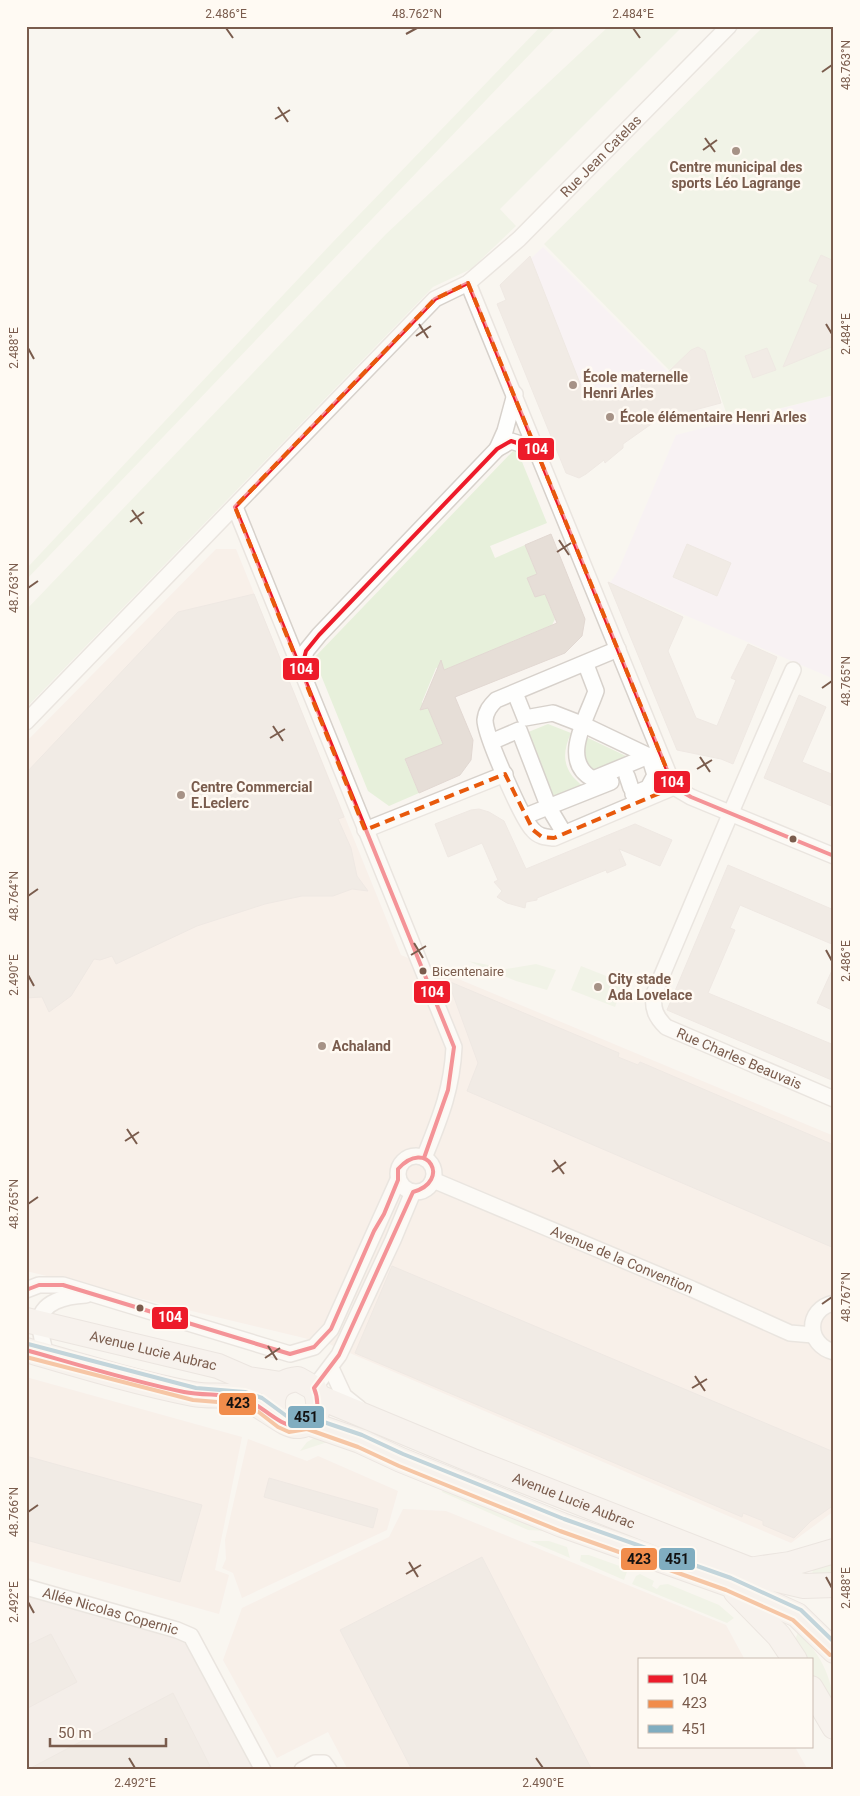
<svg xmlns="http://www.w3.org/2000/svg" width="860" height="1796" font-family="Roboto,sans-serif">
<rect width="100%" height="100%" fill="#f9f5f0"/>
<path fill="#f6e8e1" d="M 216,549 L 236,549 L 401,955 L 834,1136 L 834,1511 L 791,1543 L 329,1344 L 26,1271 L 26,742 Z
M 26,1377 L 242,1437 L 215,1570 L 229,1575 L 219,1614 L 26,1560 Z
M 248,1439 L 307,1461 L 318,1456 L 398,1491 L 387,1530 L 242,1598 L 233,1573 L 222,1568 L 226,1559 L 225,1540 Z
M 403,1509 L 446,1511 L 726,1625 L 745,1660 L 639,1660 L 639,1747 L 795,1747 L 808,1770 L 348,1770 L 328,1732 L 277,1758 L 223,1660 L 242,1608 L 389,1537 Z"/>
<path fill="#ede5e0" d="M 26,1586 L 191,1634 L 266,1770 L 26,1770 Z"/>
<path fill="#f6eef6" d="M 543,247 L 669,373 L 666,411 L 580,474 L 503,285 Z
M 834,395 L 834,679 L 610,583 L 618,571 L 676,435 Z"/>
<path fill="#e7f0db" d="M 541,26 L 557,26 L 26,580 L 26,569 L 331,244 Z
M 609,26 L 683,26 L 500,209 L 516,226 L 471,269 L 433,287 L 26,708 L 26,610 L 386,234 Z
M 764,26 L 834,26 L 834,395 L 729,421 L 705,351 L 701,348 L 695,348 L 669,370 L 544,244 Z
M 513,451 L 518,452 L 547,523 L 490,546 L 495,558 L 525,545 L 537,574 L 527,578 L 535,597 L 545,594 L 555,619 L 552,625 L 444,670 L 443,666 L 436,668 L 422,702 L 424,709 L 428,708 L 443,745 L 405,760 L 419,793 L 389,806 L 368,791 L 314,658 Z
M 548,724 L 571,733 C 561,755 563,771 583,786 L 554,799 L 526,733 Z
M 586,737 L 626,756 L 627,758 L 596,772 L 586,768 L 581,760 Z
M 468,961 L 493,966 L 500,970 L 536,964 L 556,970 L 547,990 L 516,981 Z
M 581,966 L 624,983 L 615,1007 L 571,990 Z
M 316,1437 L 337,1439 L 300,1451 L 307,1442 Z
M 444,1486 L 548,1531 L 528,1530 L 442,1492 Z
M 530,1541 L 549,1541 L 567,1547 L 570,1558 Z
M 581,1555 L 589,1555 L 628,1569 L 624,1580 L 580,1561 Z
M 834,1555 L 834,1578 L 812,1580 L 813,1561 Z
M 640,1574 L 654,1581 L 652,1586 L 657,1589 L 660,1585 L 668,1584 L 719,1605 L 734,1618 L 727,1623 L 632,1584 L 636,1576 Z
M 798,1632 C 822,1655 834,1681 834,1714 L 811,1676 L 811,1660 L 801,1660 L 793,1646 Z"/>
<path fill="#e6ded7" stroke="#e2d8d2" d="M 821,255 L 834,261 L 834,346 L 783,367 L 818,285 L 809,281 Z
M 530,256 L 585,396 L 599,391 L 602,398 L 666,374 L 691,350 L 698,347 L 705,351 L 721,403 L 676,415 L 675,412 L 657,420 L 623,444 L 623,448 L 605,463 L 604,460 L 586,474 L 579,478 L 566,473 L 497,304 L 506,300 L 500,285 Z
M 767,348 L 776,370 L 753,378 L 745,356 Z
M 551,534 L 585,619 L 582,636 L 565,653 L 455,697 L 473,740 L 471,760 L 460,775 L 419,793 L 405,759 L 443,744 L 428,708 L 420,710 L 441,660 L 444,670 L 557,623 L 545,594 L 535,597 L 527,578 L 537,574 L 525,545 Z
M 687,544 L 731,563 L 717,596 L 673,577 Z
M 608,582 L 683,617 L 668,651 L 696,718 L 717,726 L 736,680 L 731,678 L 748,644 L 777,657 L 733,764 L 721,759 L 677,750 Z
M 254,594 L 344,817 L 338,819 L 351,848 L 357,876 L 368,891 L 352,889 L 333,896 L 302,896 L 265,904 L 197,926 L 116,964 L 112,956 L 100,960 L 94,959 L 71,996 L 49,1012 L 42,997 L 26,998 L 26,773 L 178,612 Z
M 799,695 L 826,707 L 802,762 L 834,775 L 834,807 L 764,778 Z
M 479,809 L 489,812 L 504,821 L 526,869 L 635,824 L 672,840 L 660,866 L 619,849 L 626,865 L 607,873 L 606,870 L 537,898 L 537,900 L 526,902 L 525,908 L 507,903 L 497,897 L 502,891 L 494,882 L 498,880 L 482,843 L 448,857 L 435,824 L 471,810 Z
M 728,865 L 834,910 L 834,945 L 740,905 L 730,928 L 735,930 L 708,993 L 834,1045 L 834,1081 L 667,1010 Z
M 834,966 L 834,1011 L 817,1003 Z
M 448,981 L 619,1053 L 618,1057 L 638,1065 L 640,1062 L 834,1145 L 834,1248 L 467,1091 L 478,1063 Z
M 392,1266 L 834,1452 L 834,1505 L 811,1521 L 794,1538 L 763,1525 L 763,1521 L 743,1513 L 742,1517 L 355,1353 Z
M 26,1456 L 202,1505 L 180,1582 L 26,1540 Z
M 269,1478 L 378,1509 L 373,1528 L 264,1497 Z
M 482,1557 L 552,1693 L 592,1770 L 412,1770 L 340,1630 Z
M 51,1634 L 77,1682 L 26,1709 L 26,1646 Z
M 173,1693 L 210,1766 L 203,1770 L 27,1770 Z"/>
<g fill="none" stroke-linecap="round" stroke-linejoin="round">
<defs>
<g id="street">
<path d="M 468,283 L 674,787 L 691,797 L 834,856"/>
<path d="M 497,449 L 505,431 L 515,394"/>
<path d="M 235,507 L 454,1047 C 452,1090 440,1118 424,1158"/>
<path d="M 618,649 L 496,700 C 490,706 486,711 485,720 C 485,735 522,819 533,830 C 539,837 546,837 554,838 L 674,787"/>
<path d="M 301,670 L 306,651 L 319,635 L 497,449 L 511,441 L 536,449"/>
<path d="M 588,670 L 596,691 C 587,718 559,761 593,779 L 651,755"/>
<path id="s1" d="M 793,670 C 745,777 700,886 654,994 C 652,1009 656,1017 666,1027 L 834,1099"/>
<path d="M 517,698 L 525,718 L 553,713 L 584,725 L 649,756 L 655,775 L 648,788 L 633,794 L 634,796"/>
<path id="s2" d="M 26,722 L 435,299 L 468,283 L 519,239 L 729,26"/>
<path d="M 498,739 L 519,730 L 549,808 L 561,828"/>
<path d="M 627,776 L 631,788"/>
<path d="M 528,815 L 611,782"/>
<path d="M 365,830 L 505,774"/>
<circle cx="416" cy="1174" r="18"/>
<path id="s3" d="M 433,1180 L 692,1289 L 790,1333 L 813,1335"/>
<path d="M 26,1290 L 39,1285 L 63,1285 L 290,1354 L 314,1347 L 331,1329 L 398,1180"/>
<path d="M 834,1303 C 805,1309 806,1345 834,1352"/>
<path d="M 46,1356 C 44,1346 40,1334 40,1324 C 39,1301 68,1296 86,1295"/>
<path d="M 331,1368 L 344,1396 L 359,1408"/>
<path d="M 314,1388 L 339,1355 L 393,1240 L 413,1192"/>
<path id="s4" d="M 26,1587 L 177,1630 L 191,1636 L 263,1770"/>
<path d="M 302,1770 L 315,1763 L 324,1763 L 329,1770"/>
</g>
<g id="primary">
<path id="s5" d="M 26,1320 L 218,1366 L 248,1379 L 281,1384"/>
<path d="M 26,1350 C 81,1366 137,1383 193,1394 C 209,1397 226,1394 242,1398 C 262,1403 284,1428 299,1426 C 319,1424 322,1403 314,1388 L 298,1379 C 277,1381 270,1394 274,1414"/>
<path id="s6" d="M 319,1397 L 473,1461 L 774,1579 L 804,1586 L 834,1585"/>
<path d="M 308,1423 L 360,1441 L 401,1460 L 562,1525 L 728,1584 L 797,1615 L 834,1651"/>
<path d="M 755,1569 L 790,1564 L 834,1551"/>
<path d="M 736,1592 L 779,1636 L 795,1660"/>
<path d="M 811,1688 L 834,1727"/>
</g>
</defs>
<use href="#street" stroke="#d7d1cb" stroke-width="18"/>
<use href="#primary" stroke="#dad1cc" stroke-width="26"/>
<use href="#street" stroke="#fefefd" stroke-width="15"/>
<use href="#primary" stroke="#f3eee8" stroke-width="24"/>
<defs>
<path id="bus-1" d="M 468,283 L 674,787 L 691,797 L 834,856
M 235,507 L 454,1047 L 448,1090 L 424,1158
M 235,507 L 435,299 L 468,283
M 301,670 L 306,651 L 319,635 L 497,449 L 511,441 L 536,449
M 26,1290 L 39,1285 L 63,1285 L 290,1354 L 314,1347
M 26,1350 C 79,1365 131,1381 184,1392 C 204,1396 226,1393 245,1399 C 262,1405 279,1427 298,1426 C 319,1425 320,1403 314,1388 L 339,1355 L 413,1192 C 452,1181 427,1137 398,1169 L 398,1180 L 384,1214 L 374,1231 L 331,1329 L 314,1347"/>
<path id="bus-2" d="M 26,1357 L 193,1400 L 242,1404 L 256,1410 L 278,1427 L 289,1432 L 307,1429 L 358,1447 L 399,1466 L 560,1531 L 726,1590 L 793,1620 L 830,1655"/>
<path id="bus-3" d="M 28,1344 L 196,1388 L 245,1392 L 262,1398 L 292,1420 L 309,1417 L 362,1435 L 403,1454 L 564,1519 L 731,1578 L 801,1610 L 834,1642"/>
</defs>
<use href="#bus-1" stroke="#fffaf3" stroke-width="8"/>
<use href="#bus-2" stroke="#fffaf3" stroke-width="8"/>
<use href="#bus-3" stroke="#fffaf3" stroke-width="8"/>
<use href="#bus-1" stroke="#ed1b2a" stroke-width="4"/>
<use href="#bus-2" stroke="#f18c4b" stroke-width="4"/>
<use href="#bus-3" stroke="#80adc0" stroke-width="4"/>
</g>
<path d="M0 0H860V1796H0ZM 468,283 L 674,787 L 554,838 L 542,837 L 533,830 L 505,774 L 365,830 L 235,507 L 435,299 Z" fill="#f9f5f0" fill-opacity=".55" fill-rule="evenodd"/>
<path fill="none" stroke="#e8590c" stroke-width="4" stroke-dasharray="10 6" stroke-linejoin="round" d="M 468,283 L 674,787 L 554,838 L 542,837 L 533,830 L 505,774 L 365,830 L 235,507 L 435,299 Z"/>
<path fill="none" stroke="#7a5c4d" stroke-width="2" d="M 226,28 L 233,38M 633,28 L 640,38M 406,34 L 417,28M 822,72 L 832,65M 278,107 L 288,122M 275,119 L 290,110M 705,138 L 715,152M 703,150 L 717,140M 419,324 L 428,338M 826,324 L 832,334M 416,336 L 431,326M 28,348 L 34,359M 132,510 L 142,524M 130,522 L 144,512M 559,540 L 569,555M 557,552 L 571,543M 28,588 L 38,581M 822,688 L 832,681M 273,726 L 283,741M 270,738 L 285,729M 700,757 L 710,772M 697,769 L 712,760M 28,896 L 38,889M 414,943 L 423,958M 826,950 L 832,961M 411,955 L 426,946M 28,975 L 34,986M 127,1129 L 137,1144M 125,1141 L 139,1132M 554,1160 L 564,1174M 552,1172 L 566,1162M 28,1204 L 38,1197M 822,1304 L 832,1297M 268,1346 L 277,1360M 265,1358 L 280,1348M 695,1376 L 705,1391M 692,1388 L 707,1379M 28,1512 L 38,1505M 409,1562 L 418,1577M 406,1574 L 421,1565M 826,1577 L 832,1588M 28,1602 L 34,1613M 129,1758 L 135,1768M 536,1758 L 543,1768"/>
<g fill="#a69286" stroke="#fffaf3" stroke-width="2">
<circle cx="736" cy="151" r="5"/>
<circle cx="573" cy="385" r="5"/>
<circle cx="610" cy="417" r="5"/>
<circle cx="181" cy="795" r="5"/>
<circle cx="598" cy="987" r="5"/>
<circle cx="322" cy="1046" r="5"/>
</g>
<g fill="#7a5c4d" stroke="#fffaf3" stroke-width="2">
<circle cx="793" cy="839" r="4.5"/>
<circle cx="423" cy="971" r="4.5"/>
<circle cx="140" cy="1308" r="4.5"/>
</g>
<g text-anchor="middle" stroke-width="5" stroke-linejoin="round" paint-order="stroke">
<g font-size="13" fill="#7a5c4d" stroke="#fffaf3" text-anchor="start">
<text x="432" y="976">Bicentenaire</text>
</g>
<g font-size="14" fill="#7a5c4d" stroke="#fffaf3">
<text dy="5" stroke="none"><textPath href="#s2" startOffset="809">Rue Jean Catelas</textPath></text>
<text dy="5" stroke="none"><textPath href="#s1" startOffset="469">Rue Charles Beauvais</textPath></text>
<text dy="5" stroke="none"><textPath href="#s3" startOffset="205">Avenue de la Convention</textPath></text>
<text dy="5" stroke="none"><textPath href="#s5" startOffset="131">Avenue Lucie Aubrac</textPath></text>
<text dy="5" stroke="none"><textPath href="#s6" startOffset="275">Avenue Lucie Aubrac</textPath></text>
<text dy="5" stroke="none"><textPath href="#s4" startOffset="88">Allée Nicolas Copernic</textPath></text>
</g>
<g font-size="14" font-weight="bold" fill="#7a5c4d" stroke="#fffaf3" text-anchor="start">
<text x="736" y="172" text-anchor="middle">Centre municipal des<tspan x="736" dy="16">sports Léo Lagrange</tspan></text>
<text x="583" y="382">École maternelle<tspan x="583" dy="16">Henri Arles</tspan></text>
<text x="620" y="422">École élémentaire Henri Arles</text>
<text x="191" y="792">Centre Commercial<tspan x="191" dy="16">E.Leclerc</tspan></text>
<text x="608" y="984">City stade<tspan x="608" dy="16">Ada Lovelace</tspan></text>
<text x="332" y="1051">Achaland</text>
</g>
</g>
<g stroke="#fffaf3" stroke-width="2">
<rect x="517" y="437" width="38" height="24" rx="5" fill="#ed1b2a"/>
<rect x="282" y="657" width="38" height="24" rx="5" fill="#ed1b2a"/>
<rect x="653" y="770" width="38" height="24" rx="5" fill="#ed1b2a"/>
<rect x="413" y="980" width="38" height="24" rx="5" fill="#ed1b2a"/>
<rect x="151" y="1306" width="38" height="24" rx="5" fill="#ed1b2a"/>
<rect x="218" y="1392" width="39" height="24" rx="5" fill="#f18c4b"/>
<rect x="287" y="1405" width="38" height="24" rx="5" fill="#80adc0"/>
<rect x="620" y="1547" width="38" height="24" rx="5" fill="#f18c4b"/>
<rect x="658" y="1547" width="38" height="24" rx="5" fill="#80adc0"/>
</g>
<g font-size="14" text-anchor="middle" font-weight="bold" fill="#fff">
<text x="536" y="454">104</text>
<text x="301" y="674">104</text>
<text x="672" y="787">104</text>
<text x="432" y="997">104</text>
<text x="170" y="1322">104</text>
</g>
<g font-size="14" text-anchor="middle" font-weight="bold" fill="#111">
<text x="238" y="1408">423</text>
<text x="306" y="1422">451</text>
<text x="639" y="1564">423</text>
<text x="677" y="1564">451</text>
</g>
<rect width="860" height="1796" fill="none" stroke="#fffaf3" stroke-width="55"/>
<rect x="638" y="1658" width="175" height="90" fill="#fffaf3" stroke="#cabbb1"/>
<rect x="648" y="1675" width="25" height="8" fill="#ed1b2a" stroke="#cabbb1"/>
<text x="682" y="1684" font-size="15" fill="#7a5c4d">104</text>
<rect x="648" y="1700" width="25" height="8" fill="#f18c4b" stroke="#cabbb1"/>
<text x="682" y="1708" font-size="15" fill="#7a5c4d">423</text>
<rect x="648" y="1725" width="25" height="8" fill="#80adc0" stroke="#cabbb1"/>
<text x="682" y="1734" font-size="15" fill="#7a5c4d">451</text>
<path d="M50 1738v8h116v-8" fill="none" stroke="#7a5c4d" stroke-width="2.5"/>
<text x="58" y="1738" font-size="15" fill="#7a5c4d" stroke="#fffaf3" stroke-width="4" paint-order="stroke">50 m</text>
<rect x="28" y="28" width="804" height="1740" fill="none" stroke="#7a5c4d" stroke-width="2"/>
<g font-size="12" text-anchor="middle" fill="#7a5c4d">
<text x="226" y="18">2.486°E</text>
<text x="417" y="18">48.762°N</text>
<text x="633" y="18">2.484°E</text>
<text transform="translate(846 65) rotate(-90)" y="4">48.763°N</text>
<text transform="translate(846 334) rotate(-90)" y="4">2.484°E</text>
<text transform="translate(14 348) rotate(-90)" y="4">2.488°E</text>
<text transform="translate(14 588) rotate(-90)" y="4">48.763°N</text>
<text transform="translate(846 681) rotate(-90)" y="4">48.765°N</text>
<text transform="translate(14 896) rotate(-90)" y="4">48.764°N</text>
<text transform="translate(846 961) rotate(-90)" y="4">2.486°E</text>
<text transform="translate(14 975) rotate(-90)" y="4">2.490°E</text>
<text transform="translate(14 1204) rotate(-90)" y="4">48.765°N</text>
<text transform="translate(846 1297) rotate(-90)" y="4">48.767°N</text>
<text transform="translate(14 1512) rotate(-90)" y="4">48.766°N</text>
<text transform="translate(846 1588) rotate(-90)" y="4">2.488°E</text>
<text transform="translate(14 1602) rotate(-90)" y="4">2.492°E</text>
<text x="135" y="1787">2.492°E</text>
<text x="543" y="1787">2.490°E</text>
</g>
</svg>
